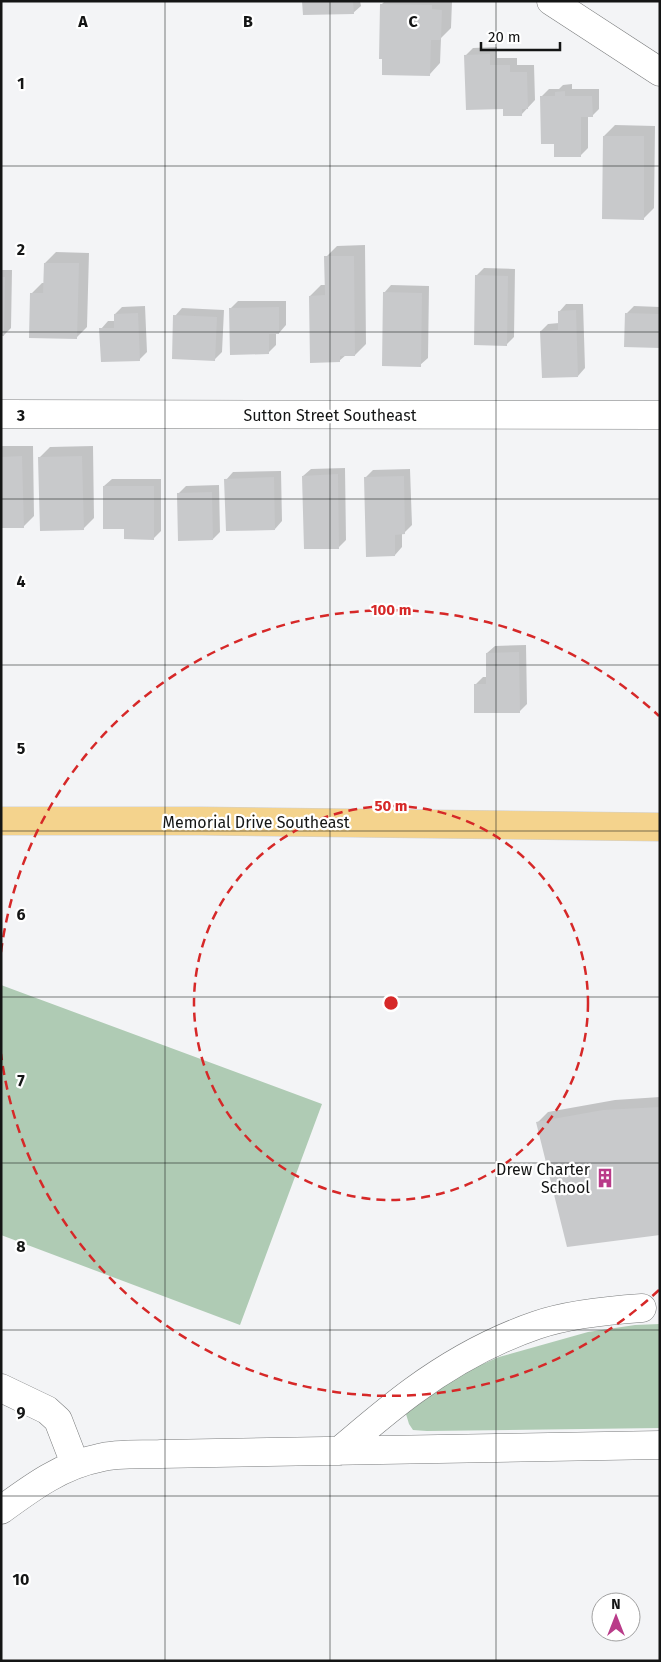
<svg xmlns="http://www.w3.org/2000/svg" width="661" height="1662" font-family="'Fira Sans',sans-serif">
<rect width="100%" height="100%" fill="#f3f4f6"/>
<path fill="#afcbb4" d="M 1,985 L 322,1104 L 240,1325 L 1,1235 Z
M 660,1324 L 660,1428 L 427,1431 L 413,1430 L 409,1424 L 406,1414 L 412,1407 L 469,1370 L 499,1357 L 588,1332 L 635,1325 Z"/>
<path fill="#0003" d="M 304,1 L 360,1 L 361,6 L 353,13 Z
M 385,1 L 452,1 L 451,28 L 441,38 L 440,63 L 430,74 L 381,5 Z
M 497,47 L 497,58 L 517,58 L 517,65 L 534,65 L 535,100 L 521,115 L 504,108 L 466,55 L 473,48 Z
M 572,84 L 572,89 L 599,89 L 599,109 L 592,116 L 588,116 L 588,148 L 581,155 L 556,143 L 541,97 L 549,89 L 559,89 L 563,85 Z
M 615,125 L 655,126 L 654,208 L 643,219 L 604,136 Z
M 365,245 L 366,344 L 355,355 L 346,355 L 339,361 L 310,296 L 321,285 L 326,285 L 326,257 L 337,246 Z
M 56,252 L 89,253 L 87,327 L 76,338 L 31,294 L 42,283 L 44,283 L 45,263 Z
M 484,268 L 515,269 L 514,337 L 506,345 L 476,276 Z
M 1,270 L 12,270 L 11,328 L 4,335 L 1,335 Z
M 391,285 L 429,286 L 428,358 L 420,365 L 384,293 Z
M 238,301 L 286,301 L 286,325 L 279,333 L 276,333 L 276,345 L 269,352 L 230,309 Z
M 566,304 L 583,304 L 585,368 L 578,376 L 541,331 L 548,324 L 559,323 L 559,312 Z
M 145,306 L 147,352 L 139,360 L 101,329 L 108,321 L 115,321 L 115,314 L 122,307 Z
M 634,306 L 660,307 L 660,347 L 627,313 Z
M 182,308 L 224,310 L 222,352 L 215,359 L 175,316 Z
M 1,446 L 33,446 L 34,516 L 23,527 L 1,527 Z
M 93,446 L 94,518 L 83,529 L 39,458 L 50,447 Z
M 345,468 L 346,540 L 339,547 L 303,476 L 311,469 Z
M 410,469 L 412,525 L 404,533 L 402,533 L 402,547 L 395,555 L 365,478 L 373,470 Z
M 281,471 L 282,521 L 275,529 L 226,480 L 233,472 Z
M 112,479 L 161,479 L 161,531 L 153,539 L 125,528 L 104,486 Z
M 219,485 L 220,532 L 213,539 L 178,494 L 186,486 Z
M 526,645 L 527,704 L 519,712 L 475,685 L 483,677 L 487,677 L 487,653 L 495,646 Z
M 660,1097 L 660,1233 L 537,1123 L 548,1112 L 615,1100 Z"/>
<path fill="#c8c9cb" d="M 302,1 L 353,1 L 354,14 L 303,15 Z
M 380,4 L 432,5 L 432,9 L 442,10 L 441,40 L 431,40 L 430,76 L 382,75 L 382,59 L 379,59 Z
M 490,54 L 490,65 L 510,65 L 510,72 L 527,72 L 528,109 L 522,109 L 522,116 L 503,116 L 503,109 L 466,110 L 464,55 Z
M 565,91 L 565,96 L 592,96 L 593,117 L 581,117 L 581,157 L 554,157 L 554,144 L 541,144 L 540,96 L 555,96 L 555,92 Z
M 603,136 L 644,136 L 644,220 L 602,219 Z
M 324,256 L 354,256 L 355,356 L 340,356 L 340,362 L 310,363 L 309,296 L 325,295 Z
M 44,263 L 79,263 L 77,339 L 29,338 L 30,293 L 43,293 Z
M 475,275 L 508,276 L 507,346 L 474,345 Z
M 1,277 L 5,277 L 4,336 L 1,336 Z
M 383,292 L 422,293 L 421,367 L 382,366 Z
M 279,307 L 279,334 L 269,334 L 269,354 L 230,355 L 229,308 Z
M 576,310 L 578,377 L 542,378 L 540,331 L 558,330 L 558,311 Z
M 138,313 L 140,361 L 101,362 L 99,328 L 114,328 L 114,314 Z
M 625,313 L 660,314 L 660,348 L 624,347 Z
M 173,315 L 217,317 L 215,361 L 172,359 Z
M 22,456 L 24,528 L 1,528 L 1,457 Z
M 82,456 L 84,530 L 40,531 L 38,457 Z
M 338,474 L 339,549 L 304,549 L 302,476 Z
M 404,476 L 405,534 L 395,535 L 395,556 L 366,557 L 364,477 Z
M 274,477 L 275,530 L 226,531 L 224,479 Z
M 103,486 L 154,486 L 154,540 L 124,539 L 124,529 L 103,529 Z
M 212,492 L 213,540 L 178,541 L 177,493 Z
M 519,652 L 520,713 L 474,713 L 474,684 L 486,684 L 486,653 Z
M 660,1107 L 660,1235 L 567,1247 L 536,1122 L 603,1110 Z"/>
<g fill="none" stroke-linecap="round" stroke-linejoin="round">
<defs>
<path id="minor" d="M 551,1 L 660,72
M 1,414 L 660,415
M 1,1388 L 47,1410 L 58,1420 L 75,1464
M 339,1451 C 363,1431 387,1410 413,1391 C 450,1364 493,1340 537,1325 C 566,1315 612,1310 642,1308
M 1,1510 C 31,1488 62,1465 99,1458 C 118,1453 141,1455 161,1454 L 660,1445"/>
<path id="major" d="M 1,821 L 201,821 L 660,827"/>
</defs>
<use href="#minor" stroke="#7a7c7d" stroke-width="29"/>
<use href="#major" stroke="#d0d0d0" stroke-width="29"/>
<use href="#minor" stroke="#fff" stroke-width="28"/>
<use href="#major" stroke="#f4d38d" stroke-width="28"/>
</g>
<path fill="none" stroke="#141515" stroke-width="1" stroke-opacity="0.55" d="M 165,1 L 165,1661M 330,1 L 330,1661M 496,1 L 496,1661M 1,166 L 660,166M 1,332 L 660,332M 1,499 L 660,499M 1,665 L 660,665M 1,831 L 660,831M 1,997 L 660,997M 1,1163 L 660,1163M 1,1330 L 660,1330M 1,1496 L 660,1496"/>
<g fill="none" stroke="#d62828" stroke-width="2.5" stroke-dasharray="9 6">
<circle cx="391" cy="1003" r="197"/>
<path d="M659 1290A393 393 0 0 1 1 1054M1 952A393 393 0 0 1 659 716"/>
</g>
<defs>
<symbol id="building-bare" viewBox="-9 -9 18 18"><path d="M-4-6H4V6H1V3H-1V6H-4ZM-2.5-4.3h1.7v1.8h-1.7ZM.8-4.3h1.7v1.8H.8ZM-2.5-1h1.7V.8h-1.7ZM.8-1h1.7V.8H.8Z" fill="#b93b89" stroke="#fff" stroke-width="2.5" paint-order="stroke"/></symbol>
</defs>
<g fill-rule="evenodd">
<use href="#building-bare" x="591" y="1164" width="28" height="28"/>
</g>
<g text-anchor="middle" stroke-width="4.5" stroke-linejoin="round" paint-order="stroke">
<g font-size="16" fill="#141515" stroke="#fff">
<text x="330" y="421">Sutton Street Southeast</text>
<text x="256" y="828">Memorial Drive Southeast</text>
</g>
<g font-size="16" fill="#141515" stroke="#fff" text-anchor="end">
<text x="590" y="1175">Drew Charter<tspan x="590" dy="18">School</tspan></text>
</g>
</g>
<g font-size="16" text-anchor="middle" font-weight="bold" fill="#141515" stroke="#fff" stroke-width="4.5" stroke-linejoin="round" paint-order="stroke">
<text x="83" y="27">A</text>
<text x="248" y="27">B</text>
<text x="413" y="27">C</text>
<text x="21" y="89">1</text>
<text x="21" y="255">2</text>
<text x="21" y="421">3</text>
<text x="21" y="587">4</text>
<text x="21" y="754">5</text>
<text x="21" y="920">6</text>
<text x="21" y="1086">7</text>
<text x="21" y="1252">8</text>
<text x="21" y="1418">9</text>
<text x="21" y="1585">10</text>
</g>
<circle cx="391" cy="1003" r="8" fill="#d62828" stroke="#fff" stroke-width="2.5"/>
<g font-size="15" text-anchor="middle" font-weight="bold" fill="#d62828" stroke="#fff" stroke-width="4.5" stroke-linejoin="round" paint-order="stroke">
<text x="391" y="615">100 m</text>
<text x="391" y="811">50 m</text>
</g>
<rect width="661" height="1662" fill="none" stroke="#141515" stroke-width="5"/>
<g transform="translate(616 1617)"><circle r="24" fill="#ffffff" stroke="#a1a1a1"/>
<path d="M0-4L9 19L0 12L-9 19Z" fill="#b93b89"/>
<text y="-8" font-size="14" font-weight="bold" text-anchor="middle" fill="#141515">N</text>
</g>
<path d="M481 42v8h79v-8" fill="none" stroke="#141515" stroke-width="2.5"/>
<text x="488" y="42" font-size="15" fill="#141515" stroke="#ffffff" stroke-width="4" paint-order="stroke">20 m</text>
</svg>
